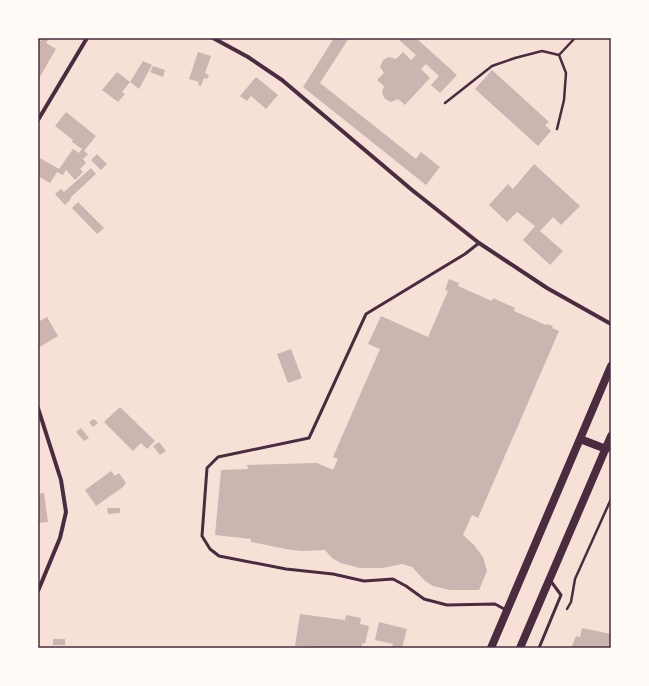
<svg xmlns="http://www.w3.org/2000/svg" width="649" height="686" font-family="'Fira Sans',sans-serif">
<rect width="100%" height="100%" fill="#f7e1d7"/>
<path fill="#ccb4b1" d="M 43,38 L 48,40 L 46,43 L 56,49 L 38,80 L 38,39 L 41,41 Z
M 334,38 L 349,38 L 320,83 L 416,159 L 421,152 L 440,167 L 426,185 L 303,87 Z
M 397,38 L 418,38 L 417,39 L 457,75 L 440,93 L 431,85 L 439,76 L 426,64 L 421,69 L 430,78 L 405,105 L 398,99 L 391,102 L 385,99 L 382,93 L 384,86 L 377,80 L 384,73 L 380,67 L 383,60 L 389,57 L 396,59 L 403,52 L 411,60 L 416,55 Z
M 198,52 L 211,56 L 205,73 L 209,75 L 207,79 L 204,78 L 201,86 L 198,85 L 199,82 L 189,79 Z
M 143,61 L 152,65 L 139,89 L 130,82 Z
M 153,66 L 165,70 L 163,77 L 150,72 Z
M 492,70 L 549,122 L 545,125 L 551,131 L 538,146 L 475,89 Z
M 117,72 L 130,82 L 122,92 L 125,94 L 118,102 L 102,90 Z
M 256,77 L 278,95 L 266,109 L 251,96 L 247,101 L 240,96 Z
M 66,112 L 96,136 L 84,151 L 88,154 L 83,159 L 86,163 L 80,169 L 83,172 L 75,180 L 66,170 L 63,175 L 57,172 L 50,183 L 38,176 L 38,157 L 59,169 L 73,149 L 79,153 L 82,149 L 72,142 L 73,140 L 55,126 Z
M 97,154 L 107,164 L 101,170 L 91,160 Z
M 534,164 L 580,206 L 561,225 L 553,217 L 540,231 L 563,251 L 550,265 L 523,240 L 535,226 L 517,212 L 507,222 L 489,205 L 508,184 L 513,189 Z
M 91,168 L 96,174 L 70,198 L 71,199 L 65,205 L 55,194 L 61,189 L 64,192 Z
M 78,202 L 104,228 L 97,234 L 72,208 Z
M 449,279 L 459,283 L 458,286 L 492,301 L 493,298 L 515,308 L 514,311 L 546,325 L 547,324 L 553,326 L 552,328 L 559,331 L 478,518 L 472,515 L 463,535 L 474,545 L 483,557 L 487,571 L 479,590 L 450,590 L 433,586 L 425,581 L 412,567 L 402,564 L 383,568 L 360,568 L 341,563 L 332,558 L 325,550 L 303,551 L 291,550 L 251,542 L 251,539 L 215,535 L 221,470 L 248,469 L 247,465 L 317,463 L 333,470 L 338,459 L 333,457 L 380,349 L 368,344 L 381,316 L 428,337 L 448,291 L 445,290 Z
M 47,317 L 58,336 L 38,348 L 38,322 Z
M 291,349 L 302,378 L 288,383 L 277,354 Z
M 120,407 L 155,441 L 147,449 L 141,443 L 133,451 L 104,422 Z
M 94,419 L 98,423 L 93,427 L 89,422 Z
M 81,428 L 89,438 L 84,441 L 76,432 Z
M 159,442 L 166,451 L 160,455 L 153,446 Z
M 111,471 L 115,476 L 119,473 L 126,483 L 123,487 L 96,506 L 85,490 Z
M 44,493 L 48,522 L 38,523 L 38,494 Z
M 107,508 L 120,508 L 120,513 L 108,514 Z
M 300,614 L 345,620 L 346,615 L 361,618 L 360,624 L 369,626 L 365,644 L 362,643 L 362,648 L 295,646 Z
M 379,622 L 407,629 L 402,648 L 392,648 L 393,644 L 375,640 Z
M 582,628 L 611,634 L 611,648 L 571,648 L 576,636 L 580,637 Z
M 53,639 L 65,639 L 65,645 L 53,645 Z"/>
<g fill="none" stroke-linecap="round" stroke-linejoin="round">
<path stroke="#4a2c40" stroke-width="2.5" d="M 559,55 L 575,38
M 445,103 L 492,66 L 515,58 L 542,51 L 559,55 L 566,73 L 564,100 L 557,129
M 567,609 L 571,602 L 575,579 L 611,499"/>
<path stroke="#4a2c40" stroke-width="3" d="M 479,243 L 465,254 L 366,314 L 309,438 L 218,457 L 207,468 L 202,536 L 210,549 L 219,556 L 286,569 L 333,574 L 364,581 L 393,579 L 406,586 L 424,599 L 447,605 L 495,604 L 506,610
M 539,648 L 561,595 L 550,580"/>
<path stroke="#4a2c40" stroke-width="4" d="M 213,38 L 248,57 L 282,80 L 412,190 L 479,243 L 547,288 L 611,324
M 38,120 L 87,38
M 38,408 L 61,480 L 66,512 L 60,538 L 38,591"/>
<path stroke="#4a2c40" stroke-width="8" d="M 580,439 L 606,449
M 491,648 L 611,366
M 520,648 L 611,436"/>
</g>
<rect width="649" height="686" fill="none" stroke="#fffaf5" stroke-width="78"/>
<rect x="39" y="39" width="571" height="608" fill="none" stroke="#4a2c40" stroke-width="1.5"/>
</svg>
